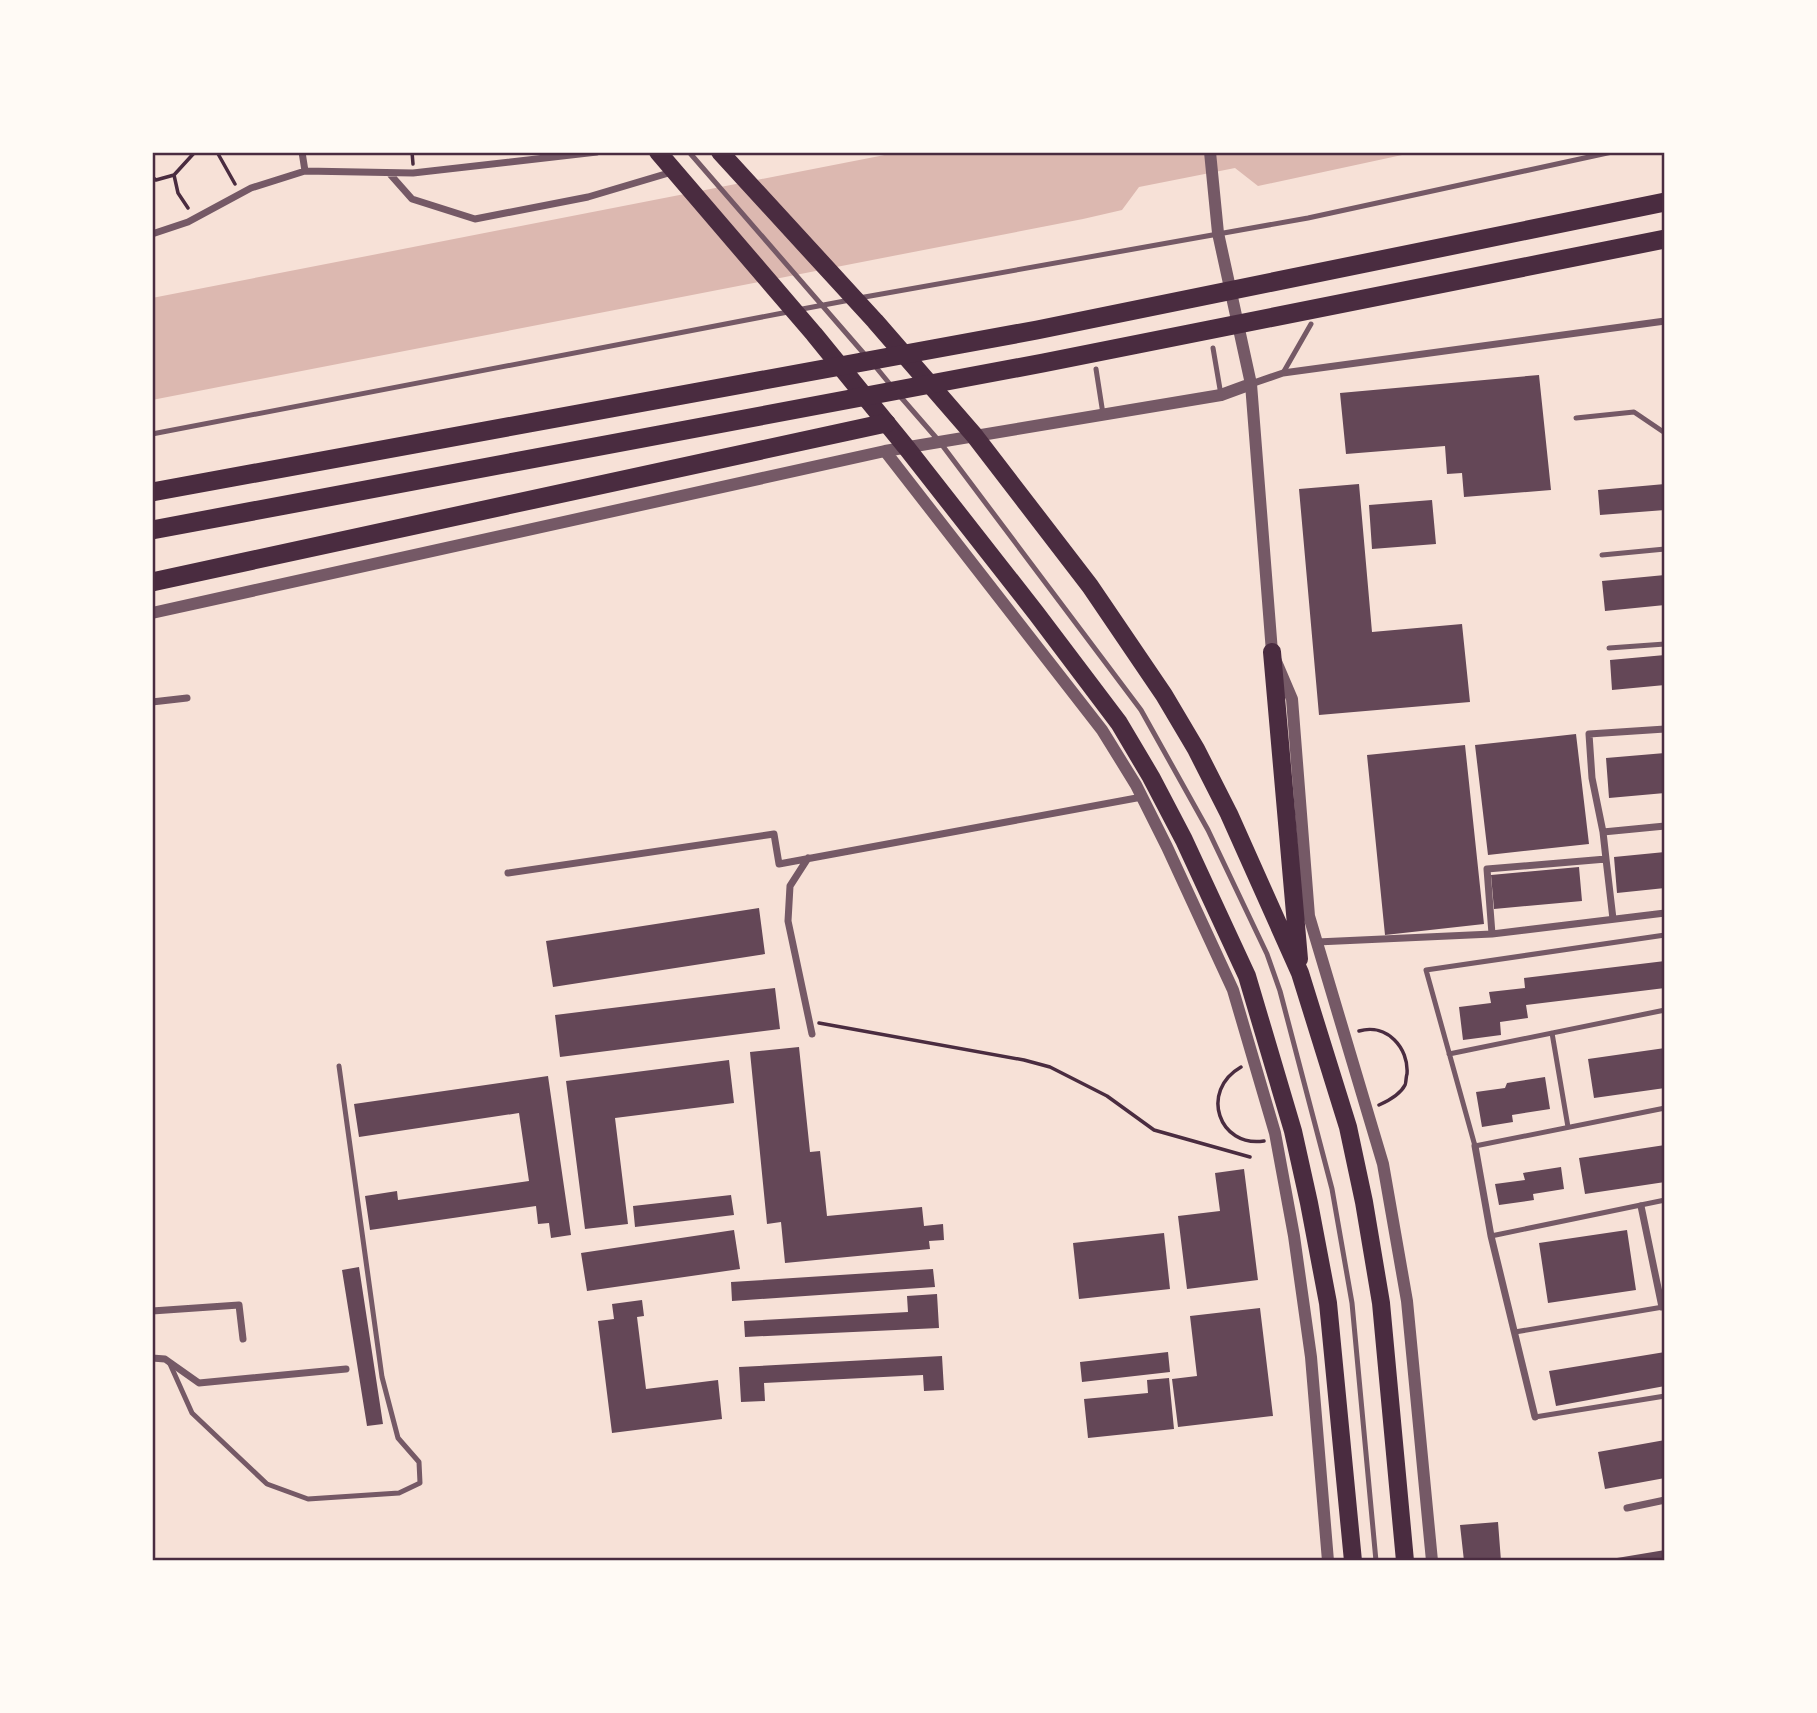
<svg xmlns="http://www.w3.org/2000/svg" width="1817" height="1713" font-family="'Varela Round',sans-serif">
<rect width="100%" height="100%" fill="#f7e1d7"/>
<path fill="#dcb8b0" d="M 900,152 L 1416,152 L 1258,186 L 1235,168 L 1139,187 L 1122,210 L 1083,219 L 152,400 L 152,298 Z"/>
<path fill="#644757" d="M 1539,375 L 1551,490 L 1464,497 L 1462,473 L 1447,474 L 1445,446 L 1346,454 L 1340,393 Z
M 1359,484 L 1372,632 L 1462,624 L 1470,702 L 1319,715 L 1299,489 Z
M 1665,484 L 1665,510 L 1600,515 L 1598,490 Z
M 1432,500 L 1436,544 L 1372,549 L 1369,505 Z
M 1665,575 L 1665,605 L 1605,611 L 1602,581 Z
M 1665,655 L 1665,685 L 1612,690 L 1610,660 Z
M 1576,734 L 1589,844 L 1488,855 L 1475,745 Z
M 1465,745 L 1484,924 L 1385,935 L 1367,755 Z
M 1665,753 L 1665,793 L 1609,798 L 1606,758 Z
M 1665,852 L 1665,888 L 1617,893 L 1614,857 Z
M 1579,867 L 1582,901 L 1494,909 L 1491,875 Z
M 759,908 L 765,954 L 553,987 L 546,941 Z
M 1665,961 L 1665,988 L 1526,1005 L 1528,1018 L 1500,1022 L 1501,1035 L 1463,1040 L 1459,1007 L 1491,1003 L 1489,992 L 1525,988 L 1524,978 Z
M 775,988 L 780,1029 L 560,1057 L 555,1015 Z
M 799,1047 L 810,1152 L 820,1151 L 827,1216 L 922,1207 L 924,1226 L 943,1224 L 944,1240 L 929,1241 L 930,1249 L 785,1263 L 781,1222 L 767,1224 L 750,1052 Z
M 1665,1048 L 1665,1088 L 1594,1098 L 1588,1059 Z
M 729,1060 L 734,1103 L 615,1118 L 628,1224 L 585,1229 L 566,1081 Z
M 548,1076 L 571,1235 L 551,1238 L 549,1223 L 538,1224 L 536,1206 L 370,1230 L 365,1196 L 397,1191 L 398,1200 L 529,1181 L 519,1113 L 359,1137 L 354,1104 Z
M 1545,1077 L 1550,1109 L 1512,1115 L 1513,1122 L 1482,1127 L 1476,1092 L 1505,1088 L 1507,1083 Z
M 1665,1145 L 1665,1182 L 1585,1194 L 1579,1158 Z
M 1561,1167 L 1564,1189 L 1533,1194 L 1534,1200 L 1499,1205 L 1495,1184 L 1525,1180 L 1523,1173 Z
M 1244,1169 L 1258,1280 L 1187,1289 L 1178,1216 L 1220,1211 L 1215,1173 Z
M 731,1195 L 734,1215 L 635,1227 L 633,1206 Z
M 734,1230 L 740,1269 L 587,1291 L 581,1253 Z
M 1627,1230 L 1636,1290 L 1548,1303 L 1539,1243 Z
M 1164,1233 L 1170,1289 L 1079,1299 L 1073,1243 Z
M 359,1267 L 383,1424 L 367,1426 L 342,1270 Z
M 933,1269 L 935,1287 L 732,1301 L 731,1282 Z
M 937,1294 L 939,1328 L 745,1337 L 744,1321 L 908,1312 L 907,1296 Z
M 642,1300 L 644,1316 L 637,1317 L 646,1389 L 718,1380 L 722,1419 L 612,1433 L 598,1321 L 614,1319 L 612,1304 Z
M 1260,1308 L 1273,1416 L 1178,1427 L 1172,1379 L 1197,1376 L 1190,1316 Z
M 1168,1352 L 1170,1372 L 1082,1382 L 1080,1362 Z
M 1665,1352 L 1665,1386 L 1556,1406 L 1549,1371 Z
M 942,1356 L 944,1390 L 924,1391 L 923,1375 L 764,1383 L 765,1401 L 741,1402 L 739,1367 Z
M 1169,1378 L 1174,1429 L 1088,1438 L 1084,1399 L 1148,1393 L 1147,1380 Z
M 1665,1440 L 1665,1478 L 1605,1489 L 1598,1452 Z
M 1498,1522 L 1501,1561 L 1464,1561 L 1460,1525 Z
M 1665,1550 L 1665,1561 L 1617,1561 L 1617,1558 Z"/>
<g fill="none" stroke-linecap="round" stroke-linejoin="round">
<path stroke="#4a2c40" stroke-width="3.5" d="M 217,152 L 235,184
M 412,152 L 413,164
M 174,175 L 178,193 L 188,208
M 152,177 L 156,180 L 174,175 L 195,152
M 819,1023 L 1024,1060 L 1050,1067 L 1107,1096 L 1154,1130 L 1250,1157
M 1359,1031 C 1387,1023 1409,1048 1407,1074 C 1406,1076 1406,1084 1405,1085 C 1400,1095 1388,1101 1379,1105
M 1241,1067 C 1199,1091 1219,1148 1264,1141"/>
<path stroke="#755966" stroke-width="5" d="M 689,152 L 866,356
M 859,298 L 1308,218 L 1612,152
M 797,310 L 850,300
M 1213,348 L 1221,395
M 875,366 L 893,388
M 1096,369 L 1103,414
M 1283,373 L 1311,324
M 899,395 L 939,441 L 1141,710 L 1208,830 L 1267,954 L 1280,991 L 1332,1189 L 1352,1303 L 1376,1561
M 1576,418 L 1634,412 L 1665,433
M 152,434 L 788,312
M 1602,555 L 1665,549
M 1609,648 L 1665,644
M 1665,935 L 1426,970 L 1475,1146 L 1665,1108
M 1552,1033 L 1568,1127
M 1449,1054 L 1665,1010
M 1491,1236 L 1665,1200
M 1515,1332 L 1663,1307
M 170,1364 L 192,1413 L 267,1484 L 308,1499 L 399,1493 L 420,1483 L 419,1462 L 398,1438 L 382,1377 L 339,1066
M 1535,1417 L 1665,1396"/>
<path stroke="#755966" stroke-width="7" d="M 302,152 L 305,171
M 389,173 L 412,199 L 475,219 L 588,197 L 672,172
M 152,234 L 188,222 L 251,188 L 305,171 L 413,173 L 597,152
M 1251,384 L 1283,373 L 1665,321
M 152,702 L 187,698
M 1603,832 L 1592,778 L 1589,734 L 1665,729
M 808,858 L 790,886 L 788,921 L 812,1034
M 1606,859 L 1603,832 L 1665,826
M 508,873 L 774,834 L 779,864 L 1142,797
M 1492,934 L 1487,869 L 1606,859 L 1613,919
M 1317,942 L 1492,934 L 1665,913
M 1475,1146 L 1491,1236 L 1535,1417
M 1641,1206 L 1662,1307
M 152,1311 L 239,1305 L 243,1339
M 152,1358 L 165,1359 L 199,1383 L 346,1369
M 1627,1508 L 1665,1500"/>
<path stroke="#755966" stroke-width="12" d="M 1210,152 L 1218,233 L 1251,384 L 1272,652 L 1292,699 L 1309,916 L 1383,1164 L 1407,1301 L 1432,1561
M 885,451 L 1102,730 L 1136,785 L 1167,847 L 1233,990 L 1275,1133 L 1294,1236 L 1311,1357 L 1328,1561
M 152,613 L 885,451 L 1221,395 L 1251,384"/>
<path stroke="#4a2c40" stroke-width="18" d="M 658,152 L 814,334 L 906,447 L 1036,613 L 1119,723 L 1151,777 L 1184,840 L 1247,976 L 1293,1131 L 1309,1203 L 1328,1303 L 1353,1561
M 720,152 L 875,321 L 974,435 L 1090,586 L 1164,695 L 1196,749 L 1229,814 L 1300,973 L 1348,1127 L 1364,1202 L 1381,1303 L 1405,1561
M 1272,652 L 1299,959"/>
<path stroke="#4a2c40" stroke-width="19" d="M 152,492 L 1037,330 L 1665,202
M 152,530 L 1043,363 L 1665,239
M 152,582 L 886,423"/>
</g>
<rect width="1817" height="1713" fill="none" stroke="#fffaf5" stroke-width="308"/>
<rect x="154" y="154" width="1509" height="1405" fill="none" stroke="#4a2c40" stroke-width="2.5"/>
</svg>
